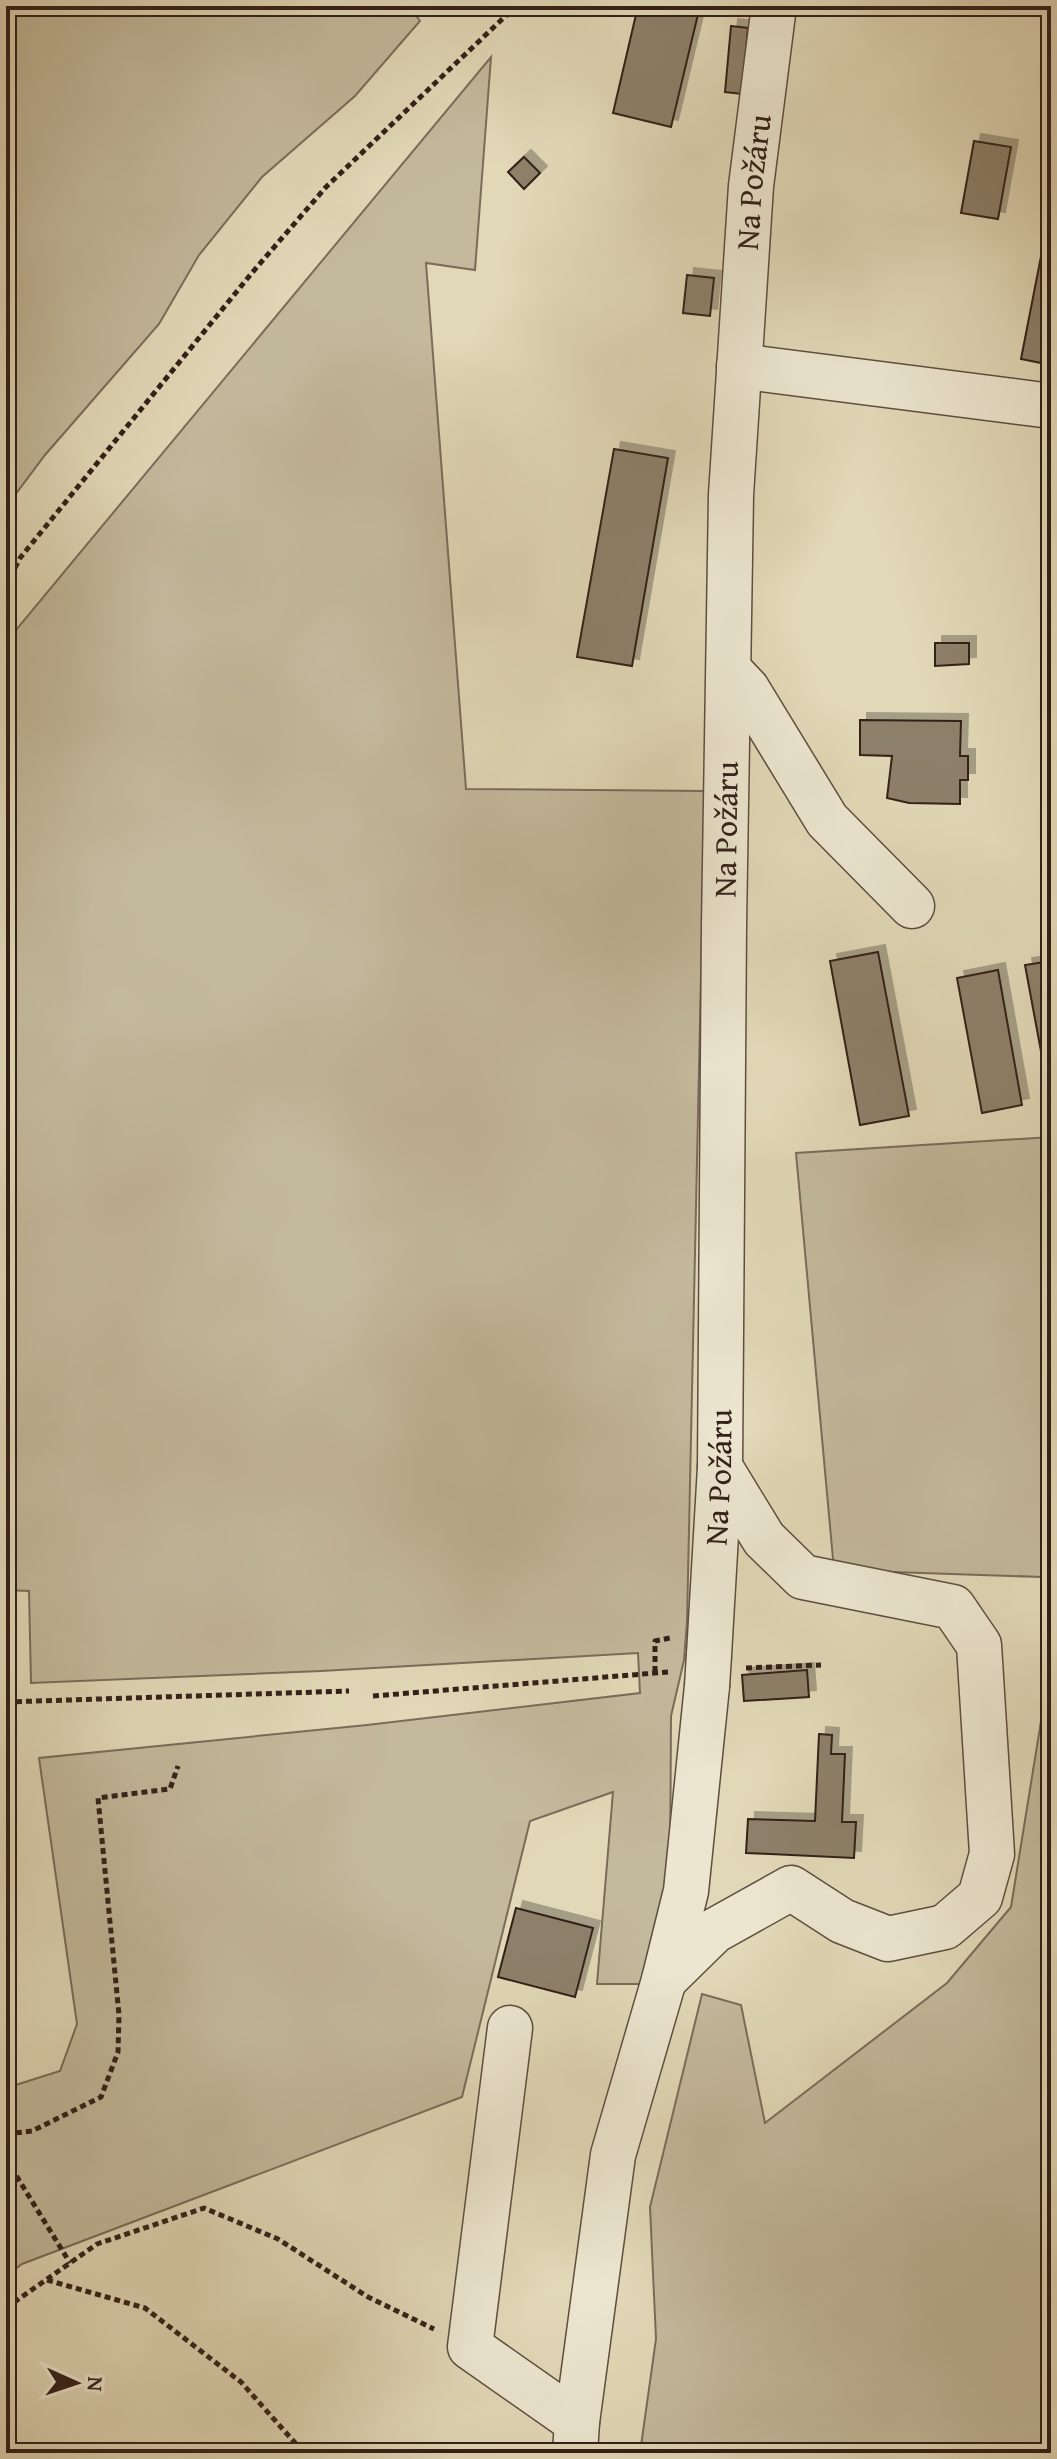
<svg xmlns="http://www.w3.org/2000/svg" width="1057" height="2459" font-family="'Gentium Book Plus',serif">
<defs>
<filter id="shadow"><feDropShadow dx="7" dy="-7" stdDeviation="0" flood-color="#0004"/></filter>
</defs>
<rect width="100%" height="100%" fill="#e1d8b7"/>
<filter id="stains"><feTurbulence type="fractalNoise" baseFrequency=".0025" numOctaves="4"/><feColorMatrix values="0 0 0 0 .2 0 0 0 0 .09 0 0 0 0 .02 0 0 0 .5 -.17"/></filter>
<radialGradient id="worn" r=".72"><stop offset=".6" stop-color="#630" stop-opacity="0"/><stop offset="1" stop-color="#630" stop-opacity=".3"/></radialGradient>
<path fill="#c3b99c" stroke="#7a6c5a" stroke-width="2" d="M 6,6 L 386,6 L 391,9 L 394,6 L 409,6 L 420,21 L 355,96 L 262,177 L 199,255 L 159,324 L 45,455 L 6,507 Z
M 491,57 L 475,270 L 426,263 L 466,789 L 705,791 L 687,1622 L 684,1660 L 671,1716 L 670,1886 L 640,1984 L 597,1984 L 613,1792 L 530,1821 L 462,2097 L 22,2264 L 6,2276 L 6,2088 L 60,2071 L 77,2024 L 39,1758 L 367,1725 L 640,1693 L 638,1653 L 321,1671 L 31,1683 L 29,1591 L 6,1590 L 6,642 Z
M 1051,1137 L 1047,1337 L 1051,1243 L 1051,2453 L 640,2453 L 656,2339 L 650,2207 L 702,1994 L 741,2005 L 765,2123 L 947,1983 L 1011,1907 L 1047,1684 L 1042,1577 L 834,1570 L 796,1153 Z"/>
<path fill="#8d806b" stroke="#322019" stroke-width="2" filter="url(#shadow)" d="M 638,6 L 700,6 L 671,127 L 613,113 Z
M 731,26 L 748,28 L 742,94 L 725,92 Z
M 974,141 L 1011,147 L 998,219 L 961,213 Z
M 524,157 L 540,173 L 524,189 L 508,172 Z
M 1051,205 L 1051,365 L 1021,359 Z
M 687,275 L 714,278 L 710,316 L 683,313 Z
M 614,449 L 668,458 L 632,666 L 577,657 Z
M 935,643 L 969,643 L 969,664 L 935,666 Z
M 860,720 L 961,721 L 960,756 L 968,756 L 968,780 L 960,780 L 960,804 L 909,803 L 887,798 L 892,756 L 860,755 Z
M 878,952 L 909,1116 L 860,1125 L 830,961 Z
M 1051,961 L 1051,1099 L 1050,1100 L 1025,965 Z
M 998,970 L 1022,1105 L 982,1113 L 957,978 Z
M 807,1670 L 809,1697 L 744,1701 L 742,1675 Z
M 819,1734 L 832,1735 L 831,1754 L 845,1754 L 842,1822 L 856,1822 L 854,1858 L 746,1853 L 748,1819 L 815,1821 Z
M 516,1908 L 593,1928 L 575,1997 L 498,1977 Z"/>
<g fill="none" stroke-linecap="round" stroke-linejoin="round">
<defs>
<g id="minor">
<path d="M 739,366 L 1051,406"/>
<path d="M 730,671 L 747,689 L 827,820 L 912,906"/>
<path id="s1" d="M 709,1655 L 720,1467 L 724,926 L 731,495 L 751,186 L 774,6"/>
<path d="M 664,1980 L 714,1931 L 791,1888 L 842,1921 L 888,1939 L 945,1927 L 980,1897 L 992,1854 L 979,1645 L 953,1607 L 803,1577 L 764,1539 L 720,1467"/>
<path d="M 510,2028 L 470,2347 L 577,2422"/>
<path d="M 575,2453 L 577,2422 L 613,2155 L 664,1980 L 686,1891 L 707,1686"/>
</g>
</defs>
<use href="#minor" stroke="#5e4e40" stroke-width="47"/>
<path stroke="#322019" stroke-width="5" stroke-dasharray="6 4" stroke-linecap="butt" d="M 6,586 L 20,558 L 251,274 L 326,187 L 516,6
M 746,1668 L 821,1665
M 655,1672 L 655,1641 L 670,1638
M 373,1696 L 668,1672
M 6,1702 L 349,1691
M 6,1720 L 11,1719
M 6,2134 L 32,2131 L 101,2097 L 118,2052 L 119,2015 L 98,1798 L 170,1789 L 178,1766
M 6,2159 L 70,2263
M 47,2280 L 145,2308 L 241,2382 L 304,2453
M 6,2308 L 97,2244 L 204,2208 L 278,2239 L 368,2297 L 434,2329"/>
<use href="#minor" stroke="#ece6d0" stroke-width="44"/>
<defs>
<path id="minor-bridge" d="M 707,1686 L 709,1655"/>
</defs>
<use href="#minor-bridge" stroke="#5e4e40" stroke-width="47" stroke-linecap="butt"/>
<use href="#minor-bridge" stroke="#ece6d0" stroke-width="44"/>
</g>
<g text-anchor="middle" stroke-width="6" stroke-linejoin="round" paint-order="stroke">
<g font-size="32" fill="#322019" stroke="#ece6d0">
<text dy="11" stroke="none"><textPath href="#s1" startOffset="1474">Na Požáru</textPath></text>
<text dy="11" stroke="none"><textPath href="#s1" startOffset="826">Na Požáru</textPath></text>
<text dy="11" stroke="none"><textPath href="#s1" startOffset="178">Na Požáru</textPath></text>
</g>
</g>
<rect width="1057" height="2459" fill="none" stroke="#e1d8b7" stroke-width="32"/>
<rect x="8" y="8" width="1041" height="2443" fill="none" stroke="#322019" stroke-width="4"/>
<rect x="16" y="16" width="1025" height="2427" fill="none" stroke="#322019" stroke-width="2"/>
<g transform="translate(76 2383) rotate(93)" stroke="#ece6d0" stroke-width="6" paint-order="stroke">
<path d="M0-6L14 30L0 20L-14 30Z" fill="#322019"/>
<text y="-12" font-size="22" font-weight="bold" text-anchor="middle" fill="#322019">N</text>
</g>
<rect width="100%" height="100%" filter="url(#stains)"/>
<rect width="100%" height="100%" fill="url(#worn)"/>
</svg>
